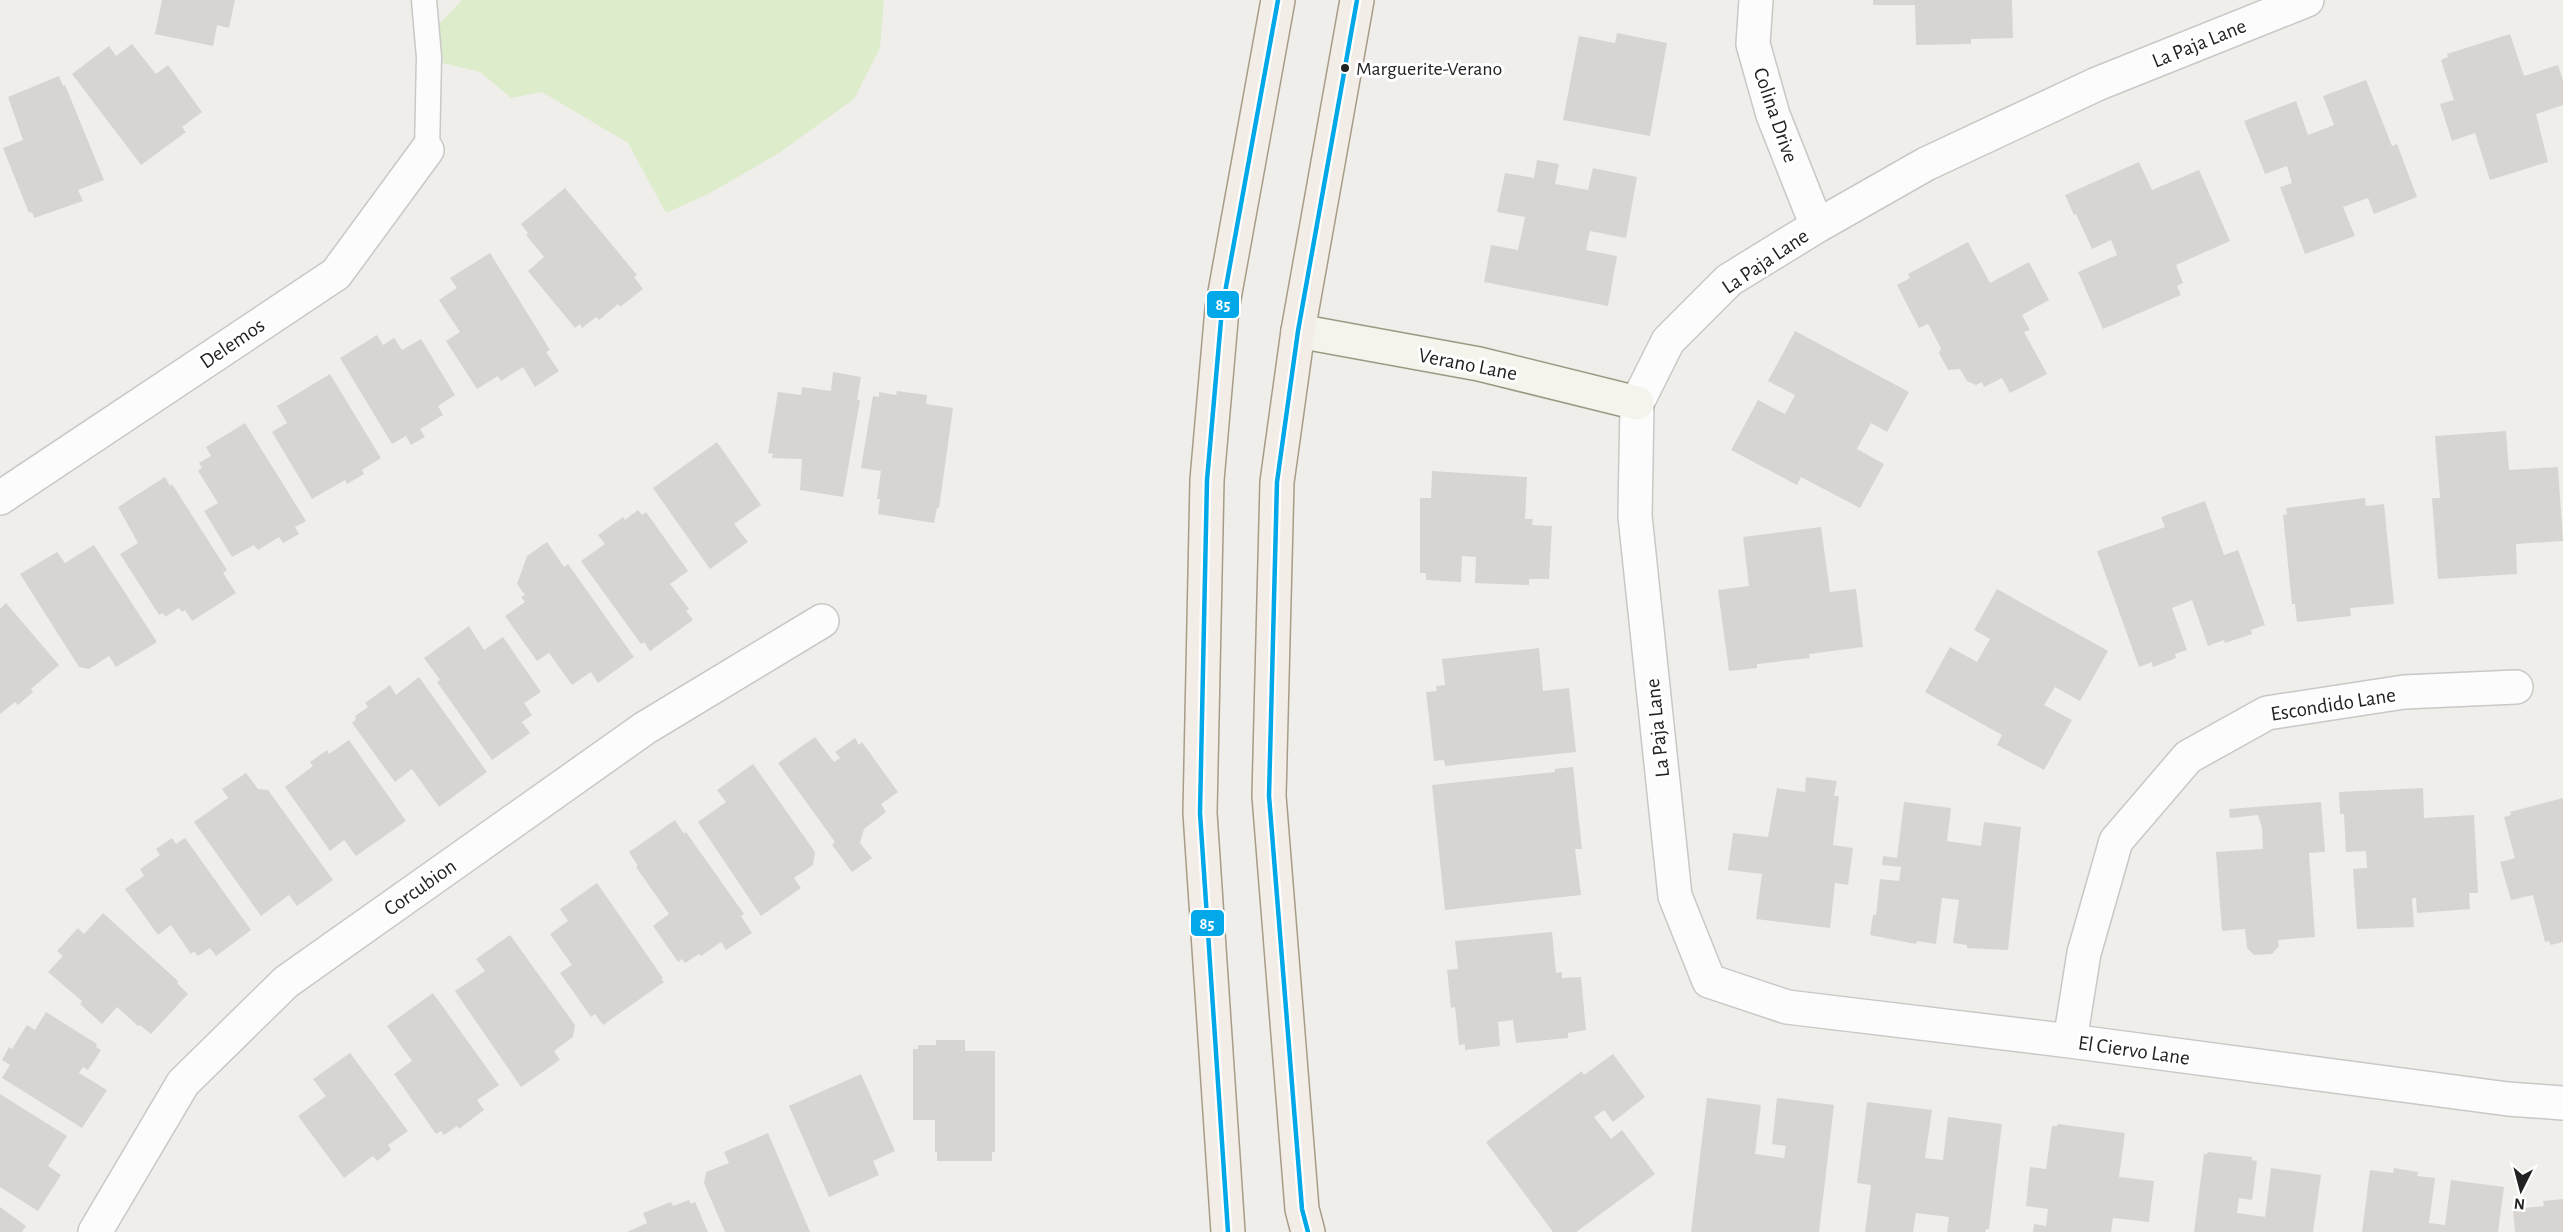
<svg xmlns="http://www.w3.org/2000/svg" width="2563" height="1232" font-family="'Alegreya Sans',sans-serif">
<rect width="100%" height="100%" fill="#f0eeeb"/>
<path fill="#ddeccb" d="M 462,0 L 884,0 L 880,48 L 854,99 L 779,153 L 710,193 L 666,213 L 628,143 L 542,92 L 511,98 L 480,72 L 443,63 L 439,24 Z"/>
<path fill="#d7d4d2" d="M 162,0 L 235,0 L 229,28 L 217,25 L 213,46 L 155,34 Z
M 1873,0 L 2012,0 L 2013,38 L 1971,39 L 1971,44 L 1916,45 L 1915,5 L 1873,5 Z
M 1617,33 L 1667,43 L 1650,136 L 1563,120 L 1579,36 L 1615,43 Z
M 2510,34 L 2524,76 L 2558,65 L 2563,81 L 2563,105 L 2536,114 L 2548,162 L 2490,180 L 2475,133 L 2452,141 L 2440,104 L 2454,100 L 2441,60 L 2448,57 L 2447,54 Z
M 132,44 L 156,74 L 168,65 L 202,112 L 182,127 L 186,132 L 141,165 L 72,74 L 109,46 L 116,56 Z
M 59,76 L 63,86 L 65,85 L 104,180 L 78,190 L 83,201 L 34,218 L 32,212 L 29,213 L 3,148 L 23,140 L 8,97 Z
M 2366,80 L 2392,146 L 2397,144 L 2417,197 L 2374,214 L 2368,198 L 2343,207 L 2355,236 L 2305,254 L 2280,187 L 2292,183 L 2287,166 L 2265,174 L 2244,121 L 2296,101 L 2308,135 L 2334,125 L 2323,96 Z
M 1537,160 L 1559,164 L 1555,184 L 1588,190 L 1593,168 L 1637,177 L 1626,238 L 1590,231 L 1586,250 L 1617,256 L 1608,306 L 1484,282 L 1491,245 L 1518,250 L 1525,217 L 1497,212 L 1505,173 L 1534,178 Z
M 2139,162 L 2152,190 L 2199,170 L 2230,241 L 2176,265 L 2183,283 L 2177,286 L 2181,295 L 2103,329 L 2078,272 L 2117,255 L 2111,240 L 2092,249 L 2076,214 L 2074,215 L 2065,195 Z
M 565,188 L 637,275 L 634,277 L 643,289 L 620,307 L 618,304 L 599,320 L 596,317 L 582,328 L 580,324 L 575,328 L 528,271 L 544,257 L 526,235 L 528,233 L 521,224 Z
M 1968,242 L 1990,283 L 2029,262 L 2049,300 L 2022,315 L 2030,330 L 2024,332 L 2047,374 L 2010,393 L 2002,378 L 1984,387 L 1982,382 L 1976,385 L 1967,381 L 1960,369 L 1948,370 L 1939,353 L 1941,348 L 1928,324 L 1919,328 L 1897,285 L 1910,278 L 1908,274 Z
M 490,253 L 550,350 L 546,352 L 559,371 L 535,387 L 523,367 L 501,381 L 498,376 L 477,389 L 446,341 L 460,332 L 439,300 L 457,288 L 450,278 Z
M 1795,331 L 1909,392 L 1887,432 L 1871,423 L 1857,449 L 1884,464 L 1860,508 L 1801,477 L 1797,485 L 1731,450 L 1758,400 L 1785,414 L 1795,395 L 1768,381 Z
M 377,335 L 383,345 L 394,338 L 402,350 L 421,339 L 455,395 L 438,406 L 443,415 L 420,429 L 425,437 L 411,445 L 406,436 L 392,444 L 340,358 Z
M 833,372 L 861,377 L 857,400 L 860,400 L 843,497 L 800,490 L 802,459 L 772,458 L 773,454 L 768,453 L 778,392 L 801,395 L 802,387 L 831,391 Z
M 330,374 L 381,458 L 362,470 L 364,474 L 347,484 L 345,480 L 312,499 L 272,432 L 287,423 L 277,406 Z
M 897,391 L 927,395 L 926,404 L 953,408 L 939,508 L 937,508 L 934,523 L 878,514 L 880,499 L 877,499 L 881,471 L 861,468 L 873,396 L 879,397 L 879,392 L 896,395 Z
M 245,423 L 306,521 L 295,527 L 299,534 L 283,543 L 279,537 L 258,550 L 254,545 L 232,557 L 204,511 L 218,503 L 198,471 L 202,468 L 199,463 L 211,456 L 206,447 Z
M 2506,431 L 2509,470 L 2558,467 L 2563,541 L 2516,544 L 2517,574 L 2438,579 L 2432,498 L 2440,498 L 2435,436 Z
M 717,442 L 761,505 L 734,524 L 748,542 L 710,569 L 653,488 Z
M 1432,471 L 1527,477 L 1525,519 L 1533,519 L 1532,525 L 1552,526 L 1549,579 L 1529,579 L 1529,585 L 1475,583 L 1476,557 L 1462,556 L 1461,582 L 1426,580 L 1426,573 L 1420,573 L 1420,498 L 1431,498 Z
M 165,477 L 170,486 L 172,484 L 227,570 L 223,573 L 236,593 L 192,621 L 185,610 L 182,612 L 179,608 L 165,617 L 163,613 L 159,615 L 120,554 L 138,543 L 118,507 Z
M 2365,498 L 2366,506 L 2384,504 L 2394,604 L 2350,608 L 2351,616 L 2297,622 L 2295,604 L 2292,604 L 2283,515 L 2287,514 L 2286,508 Z
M 2205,501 L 2224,555 L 2238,550 L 2265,625 L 2251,630 L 2252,634 L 2225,643 L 2224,640 L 2208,646 L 2192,600 L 2172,608 L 2187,650 L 2175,654 L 2176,658 L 2153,667 L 2152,662 L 2139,667 L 2097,551 L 2165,527 L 2161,517 Z
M 638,510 L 642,515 L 646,512 L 688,571 L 670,584 L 689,609 L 686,611 L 693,620 L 650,651 L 644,642 L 641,644 L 581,561 L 605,544 L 598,535 L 623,517 L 625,520 Z
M 1821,527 L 1830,592 L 1856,589 L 1863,647 L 1809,654 L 1810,658 L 1757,664 L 1757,668 L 1729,671 L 1718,590 L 1749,586 L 1743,537 Z
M 547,542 L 564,567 L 568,564 L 634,657 L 598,683 L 591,672 L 572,685 L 549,653 L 537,661 L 505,616 L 525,602 L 521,597 L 525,595 L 517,584 L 527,556 Z
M 94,545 L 157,642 L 116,667 L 109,656 L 89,669 L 79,667 L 20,574 L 57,552 L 65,563 Z
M 1997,589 L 2108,651 L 2080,701 L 2055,687 L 2044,705 L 2072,720 L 2044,770 L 1997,745 L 2002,735 L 1925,692 L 1950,647 L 1977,662 L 1990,639 L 1974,630 Z
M 6,603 L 59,665 L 31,689 L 33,692 L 18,705 L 15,702 L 0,714 L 0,609 Z
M 469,626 L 484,650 L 503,637 L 541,692 L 524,703 L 532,715 L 522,722 L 530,733 L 492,760 L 437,682 L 440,680 L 424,658 Z
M 1539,648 L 1543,691 L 1569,688 L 1576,752 L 1445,766 L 1444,760 L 1434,761 L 1426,692 L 1437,691 L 1436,686 L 1445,685 L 1442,659 Z
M 419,677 L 487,772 L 439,807 L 412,769 L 395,782 L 352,723 L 356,719 L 355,716 L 368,707 L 365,703 L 390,685 L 396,695 Z
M 815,737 L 834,762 L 840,758 L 835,752 L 855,738 L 859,745 L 862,742 L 898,792 L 881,804 L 886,812 L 864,829 L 860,843 L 872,858 L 852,872 L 832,845 L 835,842 L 778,763 Z
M 349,740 L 406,821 L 356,856 L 344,840 L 330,851 L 285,787 L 313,766 L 310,762 L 327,750 L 329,754 Z
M 753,764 L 815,852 L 813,865 L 794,878 L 801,888 L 761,916 L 698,822 L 726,802 L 717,790 Z
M 1573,767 L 1582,849 L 1575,849 L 1581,895 L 1445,910 L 1432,785 L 1555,772 L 1555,769 Z
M 246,773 L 258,789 L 268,790 L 333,880 L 297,906 L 289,895 L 261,916 L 194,822 L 228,798 L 222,789 Z
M 1806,777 L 1837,781 L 1834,796 L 1839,796 L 1833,845 L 1853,848 L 1848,885 L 1835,883 L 1830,928 L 1756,919 L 1762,874 L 1728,870 L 1733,833 L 1768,837 L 1777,788 L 1805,792 Z
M 2423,788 L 2424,818 L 2474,815 L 2478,893 L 2469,893 L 2470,909 L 2417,913 L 2416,898 L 2412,898 L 2414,927 L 2357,929 L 2353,869 L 2367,868 L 2366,851 L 2346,852 L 2344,814 L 2340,814 L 2339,792 Z
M 2563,798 L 2563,942 L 2551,945 L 2549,941 L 2545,942 L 2533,895 L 2511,900 L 2500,862 L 2515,858 L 2504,817 L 2511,815 L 2510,812 Z
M 1904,802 L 1951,808 L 1947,841 L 1981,846 L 1984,822 L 2021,827 L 2008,950 L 1967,948 L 1967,945 L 1953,943 L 1959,900 L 1942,898 L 1936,944 L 1917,941 L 1916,944 L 1870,935 L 1873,915 L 1876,915 L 1880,879 L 1899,881 L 1901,867 L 1882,865 L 1883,856 L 1897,858 Z
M 2321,802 L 2325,852 L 2309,853 L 2315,937 L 2278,940 L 2279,946 L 2272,954 L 2254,955 L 2247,948 L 2245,929 L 2222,931 L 2216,852 L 2263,849 L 2262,828 L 2258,815 L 2230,818 L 2229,809 Z
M 675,820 L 684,834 L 686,832 L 744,914 L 741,916 L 752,933 L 726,950 L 721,942 L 701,956 L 699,954 L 685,963 L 682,959 L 678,962 L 653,926 L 669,914 L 636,867 L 638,866 L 629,852 Z
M 172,838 L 176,844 L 185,838 L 251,930 L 216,956 L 210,948 L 198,956 L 194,951 L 191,954 L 171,925 L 158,935 L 125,889 L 144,876 L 140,869 L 160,855 L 156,849 Z
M 597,883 L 663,978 L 661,979 L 664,982 L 603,1025 L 595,1014 L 591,1017 L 560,973 L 572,965 L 550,934 L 568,921 L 560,909 Z
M 103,913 L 178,981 L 177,983 L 188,994 L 151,1034 L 140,1025 L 138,1026 L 117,1007 L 102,1024 L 80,1004 L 82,1001 L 48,972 L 63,956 L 57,951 L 78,928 L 84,934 Z
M 1552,932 L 1556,973 L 1562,972 L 1562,978 L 1581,977 L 1586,1030 L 1568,1033 L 1568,1038 L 1516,1043 L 1513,1020 L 1498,1022 L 1500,1046 L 1465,1050 L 1465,1044 L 1459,1045 L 1455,1007 L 1451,1008 L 1447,970 L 1458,969 L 1455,941 Z
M 510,935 L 575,1025 L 573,1037 L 554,1051 L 560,1060 L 521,1087 L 455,991 L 485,971 L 476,959 Z
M 433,993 L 499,1085 L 477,1100 L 484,1110 L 459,1129 L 457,1126 L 444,1135 L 441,1131 L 436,1134 L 394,1074 L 412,1061 L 387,1026 Z
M 46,1012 L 97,1044 L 96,1047 L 101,1050 L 88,1070 L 83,1067 L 79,1073 L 107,1090 L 82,1128 L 2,1078 L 10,1065 L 2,1060 L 9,1047 L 12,1049 L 27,1025 L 35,1030 Z
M 936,1040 L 965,1040 L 965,1051 L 995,1051 L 995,1152 L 992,1152 L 992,1161 L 937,1161 L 937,1152 L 935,1152 L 935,1120 L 913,1120 L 913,1049 L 918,1049 L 918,1045 L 936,1045 Z
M 350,1053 L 408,1131 L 388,1145 L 391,1150 L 377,1161 L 373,1156 L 344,1178 L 298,1116 L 326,1096 L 313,1079 Z
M 1613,1054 L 1645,1097 L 1613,1122 L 1604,1110 L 1594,1117 L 1611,1139 L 1622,1130 L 1655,1174 L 1576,1232 L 1553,1232 L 1486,1142 L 1582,1071 L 1584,1075 Z
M 861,1074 L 895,1151 L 873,1161 L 879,1175 L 829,1197 L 789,1106 Z
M 0,1094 L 67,1136 L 48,1166 L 61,1175 L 38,1211 L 0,1187 Z
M 1707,1098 L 1761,1105 L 1755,1154 L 1784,1158 L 1786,1146 L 1772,1144 L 1777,1098 L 1834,1105 L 1819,1232 L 1691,1232 Z
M 1867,1102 L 1932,1110 L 1925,1158 L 1943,1160 L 1948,1117 L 2002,1124 L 1989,1229 L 1986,1229 L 1985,1232 L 1947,1232 L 1949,1217 L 1916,1213 L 1913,1232 L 1865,1232 L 1871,1185 L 1857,1183 Z
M 2058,1124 L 2125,1133 L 2119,1177 L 2154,1181 L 2149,1222 L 2113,1218 L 2111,1232 L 2033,1232 L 2034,1224 L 2046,1226 L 2048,1209 L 2026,1206 L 2030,1167 L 2046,1169 L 2052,1126 L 2057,1126 Z
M 768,1133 L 810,1232 L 725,1232 L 704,1183 L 706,1172 L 729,1163 L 724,1152 Z
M 2208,1152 L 2252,1157 L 2252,1160 L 2257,1161 L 2252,1200 L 2239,1198 L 2237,1213 L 2265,1217 L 2271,1168 L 2321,1175 L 2313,1232 L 2194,1232 L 2204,1154 L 2207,1154 Z
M 2394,1168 L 2418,1172 L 2417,1176 L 2435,1178 L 2429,1223 L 2445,1225 L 2451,1180 L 2504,1187 L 2498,1232 L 2362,1232 L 2370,1170 L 2393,1173 Z
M 2563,1199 L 2563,1232 L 2515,1232 L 2513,1209 L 2544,1206 L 2543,1201 Z
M 689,1200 L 691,1204 L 695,1202 L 708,1232 L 627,1232 L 647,1223 L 643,1213 L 671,1202 L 673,1206 Z
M 0,1207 L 26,1226 L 22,1232 L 0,1232 Z"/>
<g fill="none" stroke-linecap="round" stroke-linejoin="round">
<defs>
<path id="lane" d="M 424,0 L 429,57 L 427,150"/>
<path id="street" d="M 1756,0 L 1753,44 L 1773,115 L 1817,226
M 2307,0 L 2097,84 L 1926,164 L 1817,226 L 1729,280 L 1668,341 L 1637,403 L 1635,516 L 1675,896 L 1709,981 L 1787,1007 L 2070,1041 L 2508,1099 L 2563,1103
M 0,498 L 336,274 L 427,150
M 2070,1041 L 2084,953 L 2116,841 L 2188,757 L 2267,713 L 2404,692 L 2516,687
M 95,1232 L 183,1083 L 286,982 L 645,728 L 822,621"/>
<path id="secondary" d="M 1298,331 L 1479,364 L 1637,403"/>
<path id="primary" d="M 1228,1232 L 1200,813 L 1207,480 L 1222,309 L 1278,0
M 1308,1232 L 1302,1209 L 1269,796 L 1277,482 L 1298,331 L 1357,0"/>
</defs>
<use href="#lane" stroke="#c9c8c7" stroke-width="27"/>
<use href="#street" stroke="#c9c8c7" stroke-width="36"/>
<use href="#secondary" stroke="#999a82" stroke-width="36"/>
<use href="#primary" stroke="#a79c86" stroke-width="36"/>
<use href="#lane" stroke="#fdfcfc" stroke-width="24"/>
<use href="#street" stroke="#fdfcfc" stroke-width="33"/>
<use href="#secondary" stroke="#f4f4ed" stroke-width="33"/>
<use href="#primary" stroke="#f3ede7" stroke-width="33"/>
<defs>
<path id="bus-1" d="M 1228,1232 L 1200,813 L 1207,480 L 1222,309 L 1278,0
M 1308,1232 L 1302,1209 L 1269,796 L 1277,482 L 1298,331 L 1357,0"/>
</defs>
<use href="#bus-1" stroke="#fff" stroke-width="9"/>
<use href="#bus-1" stroke="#02a8e8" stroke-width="4.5"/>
</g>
<circle fill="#222" stroke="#fff" stroke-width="2" cx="1345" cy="68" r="5"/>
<g text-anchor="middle" stroke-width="6" stroke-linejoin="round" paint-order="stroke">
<g font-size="20" fill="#222" stroke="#fff" text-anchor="start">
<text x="1356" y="75">Marguerite-Verano</text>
</g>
<g font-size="21" fill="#222" stroke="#fff">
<text transform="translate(2199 43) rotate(-22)" y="7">La Paja Lane</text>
<text transform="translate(1776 115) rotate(71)" y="7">Colina Drive</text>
<text transform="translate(1765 261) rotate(-34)" y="7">La Paja Lane</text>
<text transform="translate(232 343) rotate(-34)" y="7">Delemos</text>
<text transform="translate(1468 364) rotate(11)" y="7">Verano Lane</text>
<text transform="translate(2333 704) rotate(-9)" y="7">Escondido Lane</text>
<text transform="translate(1657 728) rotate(-96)" y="7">La Paja Lane</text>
<text transform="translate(420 887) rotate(-35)" y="7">Corcubion</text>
<text transform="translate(2134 1050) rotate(8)" y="7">El Ciervo Lane</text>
</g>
</g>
<g stroke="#fff" stroke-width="2">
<rect x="1206" y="290" width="34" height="29" rx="6" fill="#02a8e8"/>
<rect x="1190" y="909" width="35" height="28" rx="6" fill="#02a8e8"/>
</g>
<g font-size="16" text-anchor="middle" font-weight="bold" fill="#fff">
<text x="1223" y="310">85</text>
<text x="1207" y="929">85</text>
</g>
<g transform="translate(2521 1190) rotate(186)" stroke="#ffffff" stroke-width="4.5" paint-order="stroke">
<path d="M0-4.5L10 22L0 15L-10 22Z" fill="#222222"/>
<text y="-9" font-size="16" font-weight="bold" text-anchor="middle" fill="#222222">N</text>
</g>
</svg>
